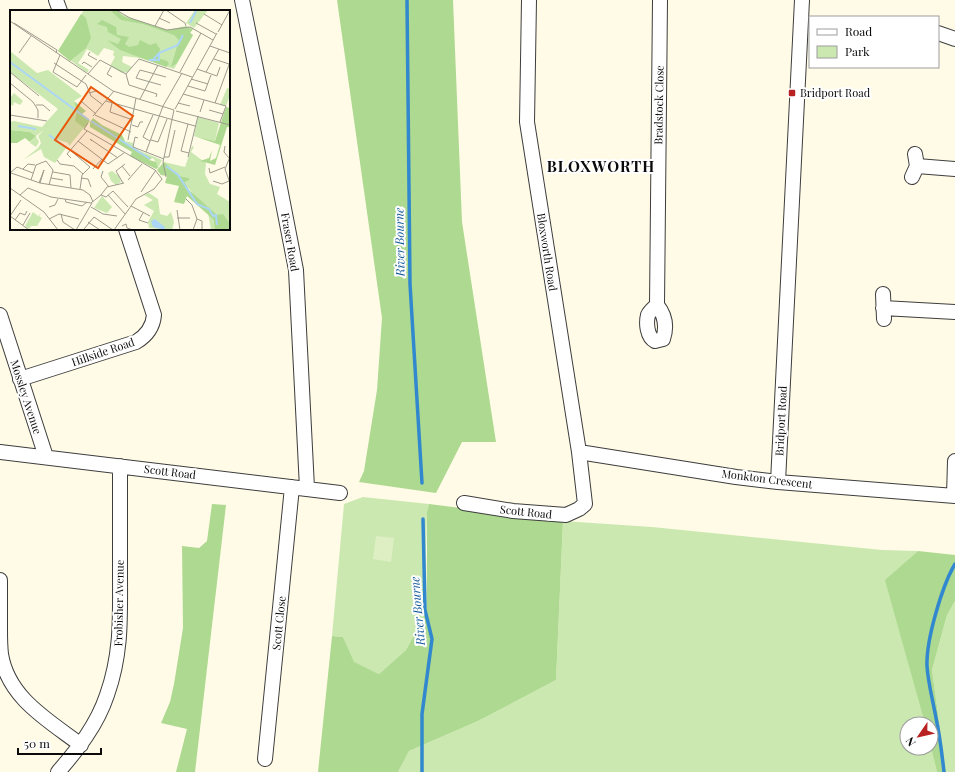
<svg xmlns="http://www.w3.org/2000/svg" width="955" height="772" font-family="'Playfair Display',serif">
<rect width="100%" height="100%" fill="#fffbe6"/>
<path fill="#cbe8b1" d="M 363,497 L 429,504 L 427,512 L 426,551 L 427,611 L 406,650 L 379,674 L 353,662 L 343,637 L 332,636 L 344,504 Z
M 563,521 L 652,527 L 882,550 L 918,551 L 886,580 L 925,724 L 907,724 L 907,748 L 931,748 L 937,772 L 398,772 L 409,751 L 478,721 L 556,680 Z
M 955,601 L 955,772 L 946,772 L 932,670 L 947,615 Z"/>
<path fill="#add990" d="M 337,0 L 453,0 L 462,222 L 496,442 L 462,442 L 436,493 L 359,482 L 364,471 L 377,390 L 382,318 Z
M 212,504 L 226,505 L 195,772 L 176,772 L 187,729 L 161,723 L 170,702 L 174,684 L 183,628 L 182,546 L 199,548 L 207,541 Z
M 429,504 L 563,521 L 556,680 L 478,721 L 409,751 L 398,772 L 318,772 L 332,636 L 343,637 L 354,662 L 379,674 L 406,650 L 427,611 L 427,512 Z
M 918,551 L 955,555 L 955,601 L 947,615 L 932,670 L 946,772 L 937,772 L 931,748 L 931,724 L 925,724 L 885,580 Z"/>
<path fill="#deefc3" d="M 376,536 L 394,538 L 391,562 L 373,559 Z"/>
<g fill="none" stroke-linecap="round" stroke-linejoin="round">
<path stroke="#3188ce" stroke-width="3.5" d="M 407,0 L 410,284 L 422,483
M 422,772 L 422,714 L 432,639 L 425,610 L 423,519
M 944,772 C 942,754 940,736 936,718 C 933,701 928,683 927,666 C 926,640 942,586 955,564"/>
<defs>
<path id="minor" d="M 56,0 L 60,11
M 242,0 L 273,152 L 296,270 L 307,488
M 938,33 L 955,39
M 917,166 L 955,169
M 912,177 L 917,166 L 915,154
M 883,294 L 884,319
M 657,305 C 654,308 650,311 648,315 C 646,323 647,337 655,341 L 663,339 C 667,327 665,315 657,305 L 660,0
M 883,308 L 955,312
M 0,315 L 46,457
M 20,379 L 136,342 C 146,336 153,327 154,315 L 126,229
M 0,452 L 340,493
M 579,452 L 736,477 L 778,482 L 955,496
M 778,482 L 802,0
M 954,496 L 955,461
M 464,503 L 513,511 L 566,515 L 579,509 L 585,504 L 579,452 L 527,122 L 529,0
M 0,580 C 0,596 0,613 0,629 C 0,637 0,646 1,654 C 8,698 48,720 81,745
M 265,759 L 292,487
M 58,772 C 78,749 97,725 107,695 C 122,653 120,616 120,572 C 120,537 120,501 120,466"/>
</defs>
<use href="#minor" stroke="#3d3d3d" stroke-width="16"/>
<use href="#minor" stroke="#fff" stroke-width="14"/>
</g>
<rect fill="#b92222" stroke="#fff" stroke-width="1.5" x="788" y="89" width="8" height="8" rx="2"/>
<g text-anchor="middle" stroke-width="4" stroke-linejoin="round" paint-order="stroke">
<g font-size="11" fill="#0a0a0a" stroke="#fff" text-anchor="start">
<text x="800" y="97">Bridport Road</text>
</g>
<g font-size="11" fill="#0a0a0a" stroke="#fff">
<text transform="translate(659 105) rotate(-89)" y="4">Bradstock Close</text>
<text transform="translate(290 242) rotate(80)" y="4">Fraser Road</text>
<text transform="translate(547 252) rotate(81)" y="4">Bloxworth Road</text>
<text transform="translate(103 352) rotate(-19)" y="4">Hillside Road</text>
<text transform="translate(26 397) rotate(72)" y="4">Mossley Avenue</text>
<text transform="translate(781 421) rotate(-87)" y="4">Bridport Road</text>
<text transform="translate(170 472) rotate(7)" y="4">Scott Road</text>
<text transform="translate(767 479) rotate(7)" y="4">Monkton Crescent</text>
<text transform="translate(526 512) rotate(6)" y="4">Scott Road</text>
<text transform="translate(119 603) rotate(-89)" y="4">Frobisher Avenue</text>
<text transform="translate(279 623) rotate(-84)" y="4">Scott Close</text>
</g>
<g font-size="12" font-style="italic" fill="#14599b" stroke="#fff">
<text transform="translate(400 242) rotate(-91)" y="4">River Bourne</text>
<text transform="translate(418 611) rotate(-95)" y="4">River Bourne</text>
</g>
<g font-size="15" font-weight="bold" letter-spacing="1" fill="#0a0a0a" stroke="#fff">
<text x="601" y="172">BLOXWORTH</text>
</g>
</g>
<g transform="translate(10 10)">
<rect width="220" height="220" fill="#fffbe6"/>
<path d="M 74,0 L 106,0 L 113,5 L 157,20 L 176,16 L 183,18 L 180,23 L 183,25 L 164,59 L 130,48 L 113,46 L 112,52 L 122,57 L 118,62 L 112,63 L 100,56 L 105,47 L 103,45 L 104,41 L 94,38 L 88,46 L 77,39 L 73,46 L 68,53 L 79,60 L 77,63 L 48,41 ZM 185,0 L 198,0 L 184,18 L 176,13 ZM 0,41 L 27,63 L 38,60 L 72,86 L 64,91 L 74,118 L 59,136 L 58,133 L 46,129 L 56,138 L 45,153 L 34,147 L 31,139 L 13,150 L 28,138 L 31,133 L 28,126 L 34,120 L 26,126 L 29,132 L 26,137 L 20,133 L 26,126 L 20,122 L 0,120 L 0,112 L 4,111 L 32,117 L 48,99 L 0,62 ZM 217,78 L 220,79 L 220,86 L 216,96 L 210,95 ZM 4,83 L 13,91 L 10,95 L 4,92 L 3,96 L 0,94 L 0,88 ZM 188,107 L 209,113 L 205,131 L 184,126 ZM 116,131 L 123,133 L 123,138 L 152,150 L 148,158 L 144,149 L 117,135 ZM 182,136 L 184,137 L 181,142 L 196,153 L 195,164 L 200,174 L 210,177 L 207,184 L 220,192 L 220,220 L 201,220 L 198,203 L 177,176 L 175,171 L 179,168 L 170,166 L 154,152 L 175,157 ZM 102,161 L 109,166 L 111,172 L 106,175 L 101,171 L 98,163 ZM 139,183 L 148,189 L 150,204 L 157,206 L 161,202 L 164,212 L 162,220 L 139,218 L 138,212 L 144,201 L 134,195 L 143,190 L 134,185 ZM 92,186 L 102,197 L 97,203 L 84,198 ZM 23,202 L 28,206 L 32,202 L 29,206 L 32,208 L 27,216 L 21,216 L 19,219 L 15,216 Z" fill="#cbe8b1"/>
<path d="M 95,0 L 105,0 L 115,7 L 157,20 L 173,17 L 183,19 L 180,23 L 183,25 L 167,53 L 161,57 L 169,30 L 164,25 L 133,14 L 111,10 L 101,1 ZM 71,4 L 76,8 L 81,28 L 76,38 L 60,51 L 48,41 ZM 92,10 L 106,17 L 107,25 L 119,27 L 115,34 L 119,37 L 128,35 L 130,30 L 140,35 L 146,33 L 150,39 L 148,48 L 157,51 L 159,54 L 156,57 L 110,40 L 97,30 L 108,34 L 111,29 L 98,22 L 97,17 L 87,14 ZM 64,91 L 76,101 L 72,104 L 80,111 L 74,118 L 65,111 L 67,101 ZM 216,97 L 220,98 L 220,117 L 217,117 L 205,155 L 190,151 L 199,148 L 202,140 L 200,151 L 206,148 L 210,135 L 184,126 L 205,131 ZM 83,108 L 92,115 L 112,125 L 117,135 L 142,148 L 139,150 L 146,152 L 148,158 L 146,159 L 120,146 L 122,142 L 80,117 L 80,112 ZM 0,120 L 20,122 L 26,126 L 20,132 L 15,128 L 7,133 L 0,133 ZM 154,152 L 170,166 L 179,168 L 179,170 L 175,172 L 179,180 L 207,205 L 213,204 L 220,214 L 220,220 L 205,220 L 204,210 L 177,186 L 174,194 L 164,192 L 167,182 L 155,179 L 167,182 L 169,176 L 155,173 L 157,166 L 151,165 L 147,160 Z" fill="#add990"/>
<path d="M 145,209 L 155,217 L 154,220 L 143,217 L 141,211 Z" fill="#abd6f6"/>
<path fill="none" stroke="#abd6f6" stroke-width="2" d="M 180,13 L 186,1M 139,50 L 149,50 L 149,44M 142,51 L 149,43 L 168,35 L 173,25M 0,52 L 79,110M 81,111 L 140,149M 8,116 L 26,119M 39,125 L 57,138M 156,156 L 168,165 L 187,194 L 199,199 L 203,206 L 206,205 L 207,215"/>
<path fill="none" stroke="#9d9b8e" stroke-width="1" d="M 106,0 L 120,8 L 157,20 L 180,17 L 203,30M 156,0 L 175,13 L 176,16M 194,4 L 212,15M 149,8 L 160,13M 0,11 L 103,81 L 164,100M 4,13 L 47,40 L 46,43M 186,13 L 206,24M 145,16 L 154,0M 208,22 L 220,0M 200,36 L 220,43M 80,42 L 78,45 L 87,50M 9,43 L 21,26M 50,45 L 43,62 L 67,77 L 76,65M 204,49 L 219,54M 44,53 L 76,74 L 81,86 L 93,95M 72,54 L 74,52 L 82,57M 101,57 L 97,64 L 102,67M 187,59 L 207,66 L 210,57M 0,62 L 29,86M 170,62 L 191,23M 196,62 L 209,39M 78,64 L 90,50 L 116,64 L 129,49 L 182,67M 116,64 L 119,75 L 147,84 L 146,87M 181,69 L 198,74M 0,73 L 23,92 L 28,100 L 28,108M 151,75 L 126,68 L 130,60 L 156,67M 178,76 L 195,81 L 201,65M 79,83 L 86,81 L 98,89M 173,84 L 216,96 L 210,112M 130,89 L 148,55M 96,91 L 185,116M 72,92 L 86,104M 102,93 L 100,102 L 123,110M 168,93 L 180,96M 205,93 L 220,52M 26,95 L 33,95 L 40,101M 165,99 L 207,23M 199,100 L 213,104M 166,101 L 220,115M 190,102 L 194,90M 0,105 L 37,111M 85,105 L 121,122M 83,106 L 104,81M 78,113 L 74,119 L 145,160 L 152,169M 178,114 L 171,141 L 179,143M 122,115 L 128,117 L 130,112 L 133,112M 128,128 L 125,127 L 123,137 L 154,149M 118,130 L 126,88M 141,130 L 148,132 L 157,109M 68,131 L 98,154 L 114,143M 82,131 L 80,129 L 108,148M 140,131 L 133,127 L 143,105M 215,136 L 214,142 L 219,148M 60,140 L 80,157 L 72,165 L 70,179M 136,142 L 153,96 L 172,63M 154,147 L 159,147 L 165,120M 178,147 L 188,106M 220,147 L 215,159 L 220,173M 61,148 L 57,144 L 77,121M 47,150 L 50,154 L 64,156 L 73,164M 112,156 L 120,166M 199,158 L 200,163 L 215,157M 13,159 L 18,154 L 25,155M 83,159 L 92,149M 93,161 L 91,167 L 99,177M 43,162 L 60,165 L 61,178M 0,163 L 7,157 L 23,163M 1,163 L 30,173 L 73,180 L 80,185 L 83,192M 156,167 L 153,152 L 164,100M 41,168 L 53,170M 71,168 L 78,169 L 81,177M 21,170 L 26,155 L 36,151 L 43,160 L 39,175M 118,170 L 132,154M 203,171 L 212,174 L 219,171M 29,173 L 34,160 L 30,173M 113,173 L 106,161 L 115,154M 0,178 L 34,202 L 48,220M 131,182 L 146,160M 10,185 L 18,178 L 41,187 L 81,193 L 91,185 L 96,187 L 103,181 L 118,197M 91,185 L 97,177 L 114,173M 98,185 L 115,204M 55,189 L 56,192 L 72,196 L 77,192M 176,189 L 182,195 L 187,209 L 183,220M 121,196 L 140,206M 39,197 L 45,195 L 48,189M 81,197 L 93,204 L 107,206M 167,200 L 170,220M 133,203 L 129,210 L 138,213M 51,204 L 53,212 L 65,220M 0,206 L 19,220M 0,206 L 11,190M 167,208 L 180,208M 39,209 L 49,204 L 69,209M 187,209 L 192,211 L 192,220M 5,210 L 10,203 L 15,205 L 17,201M 78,212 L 90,220M 13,215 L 20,203M 112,216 L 116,214 L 117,218 L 123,220M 74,219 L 84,207 L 103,220M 66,220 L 82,193M 104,220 L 126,189 L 144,179 L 152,169"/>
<path fill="#e8590c" fill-opacity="0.15" stroke="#e8590c" stroke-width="2" d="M 81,77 L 123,106 L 88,158 L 45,130 Z"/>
<rect width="220" height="220" fill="none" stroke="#0a0a0a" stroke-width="2"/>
</g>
<rect x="809" y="16" width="130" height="52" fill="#ffffff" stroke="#9d9d9d"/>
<rect x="817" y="29" width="20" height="6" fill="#ffffff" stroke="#9d9d9d"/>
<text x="845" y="36" font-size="12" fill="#0a0a0a">Road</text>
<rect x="817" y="46" width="20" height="12" fill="#cbe8b1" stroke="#9d9d9d"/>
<text x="845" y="56" font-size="12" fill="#0a0a0a">Park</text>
<g transform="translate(919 736) rotate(236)"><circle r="19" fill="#ffffff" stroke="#9d9d9d"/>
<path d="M0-3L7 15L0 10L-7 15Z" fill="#b92222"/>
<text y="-6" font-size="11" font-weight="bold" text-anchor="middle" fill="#0a0a0a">N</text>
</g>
<path d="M18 748v6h83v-6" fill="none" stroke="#0a0a0a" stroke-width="2"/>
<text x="24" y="748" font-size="12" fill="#0a0a0a" stroke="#ffffff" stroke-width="3" paint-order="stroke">50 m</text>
</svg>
